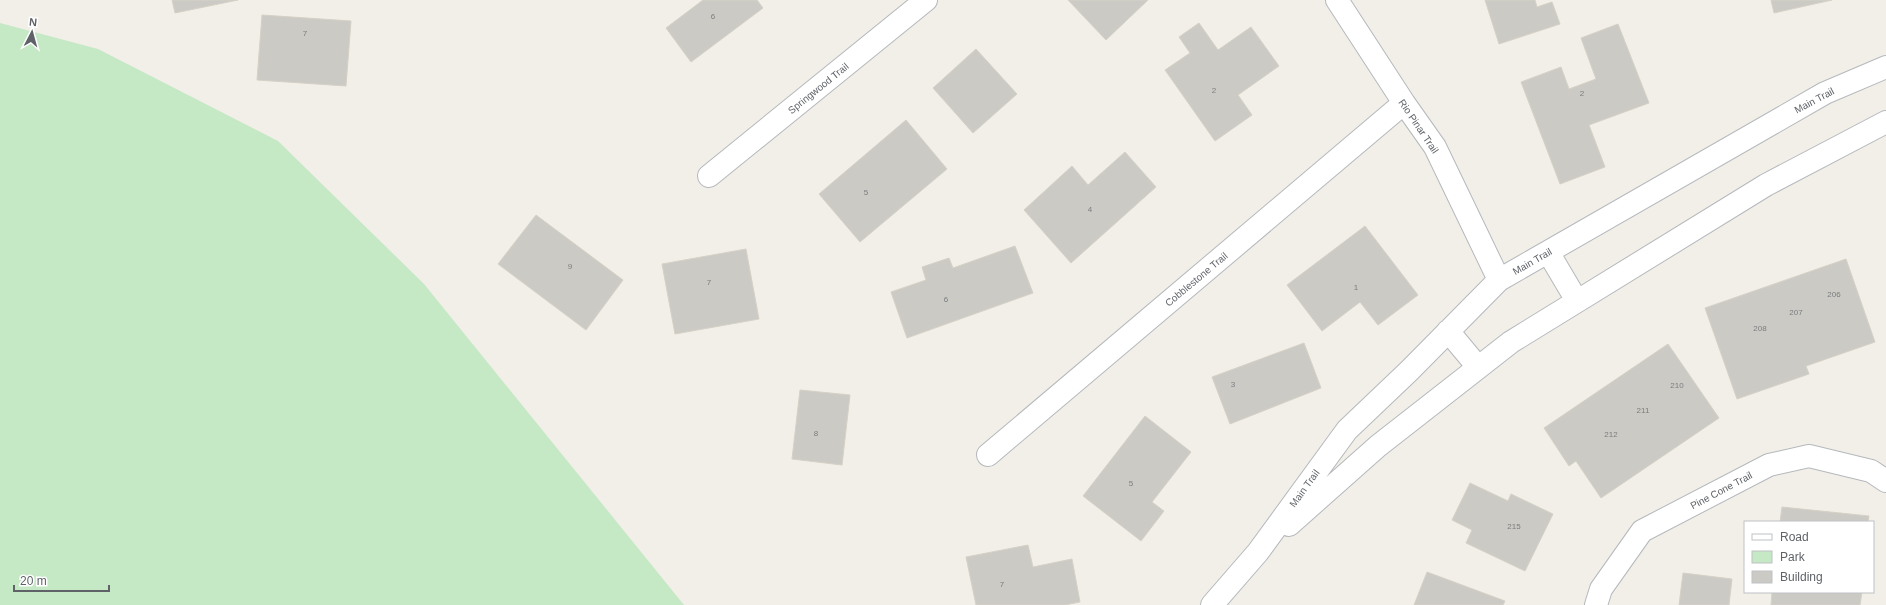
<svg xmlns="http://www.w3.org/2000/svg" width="1886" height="605" font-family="Helvetica,sans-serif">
<rect width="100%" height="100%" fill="#f1efe8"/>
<path fill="#c5e8c5" d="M 0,23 L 98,49 L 278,141 L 424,284 L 684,605 L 0,605 Z"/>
<path fill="#cccac5" stroke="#d6d1c6" d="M 172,0 L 238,0 L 175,13 Z
M 703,0 L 757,0 L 763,8 L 691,62 L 666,28 Z
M 1068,0 L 1148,0 L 1106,40 Z
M 1485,0 L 1535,0 L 1537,7 L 1552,2 L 1560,24 L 1499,44 Z
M 1771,0 L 1832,0 L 1774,13 Z
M 262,15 L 351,21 L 346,86 L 257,80 Z
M 1199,23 L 1218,50 L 1251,27 L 1279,66 L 1238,95 L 1252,115 L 1215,141 L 1165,70 L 1190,53 L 1179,37 Z
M 1618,24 L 1649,103 L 1589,125 L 1605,167 L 1560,184 L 1521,82 L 1561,67 L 1569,89 L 1596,79 L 1581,38 Z
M 976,49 L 1017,94 L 973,133 L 933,88 Z
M 906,120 L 947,169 L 860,242 L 819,194 Z
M 1125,152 L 1156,187 L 1071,263 L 1024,210 L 1072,166 L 1088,185 Z
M 536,215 L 623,280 L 586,330 L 498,264 Z
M 1365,226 L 1418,295 L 1378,325 L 1360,302 L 1322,331 L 1287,285 Z
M 1015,246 L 1033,293 L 907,338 L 891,292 L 926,280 L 922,267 L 949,258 L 953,268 Z
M 746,249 L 759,319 L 675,334 L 662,264 Z
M 1846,259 L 1875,342 L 1806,366 L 1809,374 L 1737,399 L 1705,308 Z
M 1304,343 L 1321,388 L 1230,424 L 1212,377 Z
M 1668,344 L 1719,418 L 1601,498 L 1576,461 L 1569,466 L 1544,428 Z
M 800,390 L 850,395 L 842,465 L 792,459 Z
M 1145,416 L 1191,452 L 1152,502 L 1164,511 L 1141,541 L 1083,496 Z
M 1470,483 L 1508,501 L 1511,494 L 1553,514 L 1525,571 L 1466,543 L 1472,530 L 1452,520 Z
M 1782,507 L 1869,516 L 1868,522 L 1780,522 Z
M 1028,545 L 1033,567 L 1072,559 L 1080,602 L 1065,605 L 976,605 L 966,557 Z
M 1427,572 L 1505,601 L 1503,605 L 1414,605 Z
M 1683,573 L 1732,579 L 1729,605 L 1679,605 Z
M 1772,592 L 1862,592 L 1860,605 L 1771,605 Z"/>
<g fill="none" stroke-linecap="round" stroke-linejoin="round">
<defs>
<path id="minor" d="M 1337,0 L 1404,103 L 1435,147 L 1499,280
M 709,176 L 926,0
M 1548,252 L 1577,301
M 1448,331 L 1478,367
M 988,455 L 1404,103
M 1289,525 L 1378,446 L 1511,342 L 1766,185 L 1886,122
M 1212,605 L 1258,552 L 1347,430 L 1409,371 L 1499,280 L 1825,93 L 1886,67
M 1596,605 L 1601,589 L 1642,531 L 1769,465 L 1809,456 L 1871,471 L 1886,481"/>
</defs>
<use href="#minor" stroke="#b5b8bc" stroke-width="24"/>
<use href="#minor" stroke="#fff" stroke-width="22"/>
</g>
<g text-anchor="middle" stroke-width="3" stroke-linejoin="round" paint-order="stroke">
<g font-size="8" fill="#7a7d7f">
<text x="713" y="19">6</text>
<text x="305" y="36">7</text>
<text x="1214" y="93">2</text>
<text x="1582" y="96">2</text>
<text x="866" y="195">5</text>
<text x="1090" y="212">4</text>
<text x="570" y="269">9</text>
<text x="709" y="285">7</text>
<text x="1356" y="290">1</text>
<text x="1834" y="297">206</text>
<text x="946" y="302">6</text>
<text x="1796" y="315">207</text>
<text x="1760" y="331">208</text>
<text x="1233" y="387">3</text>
<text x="1677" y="388">210</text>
<text x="1643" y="413">211</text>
<text x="816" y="436">8</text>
<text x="1611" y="437">212</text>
<text x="1131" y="486">5</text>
<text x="1514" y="529">215</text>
<text x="1002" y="587">7</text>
</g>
<g font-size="10" fill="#5f6368" stroke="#fff">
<text transform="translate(818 88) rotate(-39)" y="4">Springwood Trail</text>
<text transform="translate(1814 100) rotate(-28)" y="4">Main Trail</text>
<text transform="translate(1419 126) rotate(56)" y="4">Rio Pinar Trail</text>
<text transform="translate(1532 261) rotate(-30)" y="4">Main Trail</text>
<text transform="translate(1196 279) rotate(-40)" y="4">Cobblestone Trail</text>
<text transform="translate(1304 488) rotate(-54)" y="4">Main Trail</text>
<text transform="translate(1721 490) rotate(-28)" y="4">Pine Cone Trail</text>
</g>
</g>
<rect x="1744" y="521" width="130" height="72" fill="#ffffff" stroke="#bfc1c3"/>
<rect x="1752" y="534" width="20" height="6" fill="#ffffff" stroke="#bfc1c3"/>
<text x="1780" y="541" font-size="12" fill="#5f6368">Road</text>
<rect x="1752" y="551" width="20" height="12" fill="#c5e8c5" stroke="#bfc1c3"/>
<text x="1780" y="561" font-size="12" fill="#5f6368">Park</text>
<rect x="1752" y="571" width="20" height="12" fill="#cccac5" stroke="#bfc1c3"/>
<text x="1780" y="581" font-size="12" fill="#5f6368">Building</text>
<g transform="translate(32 32) rotate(6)" stroke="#ffffff" stroke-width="3" paint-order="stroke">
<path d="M0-3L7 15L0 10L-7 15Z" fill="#5f6368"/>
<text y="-6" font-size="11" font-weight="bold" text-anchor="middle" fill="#5f6368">N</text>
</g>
<path d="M14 585v6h95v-6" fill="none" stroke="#5f6368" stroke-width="2"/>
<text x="20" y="585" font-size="12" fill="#5f6368" stroke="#ffffff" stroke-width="3" paint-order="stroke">20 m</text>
</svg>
